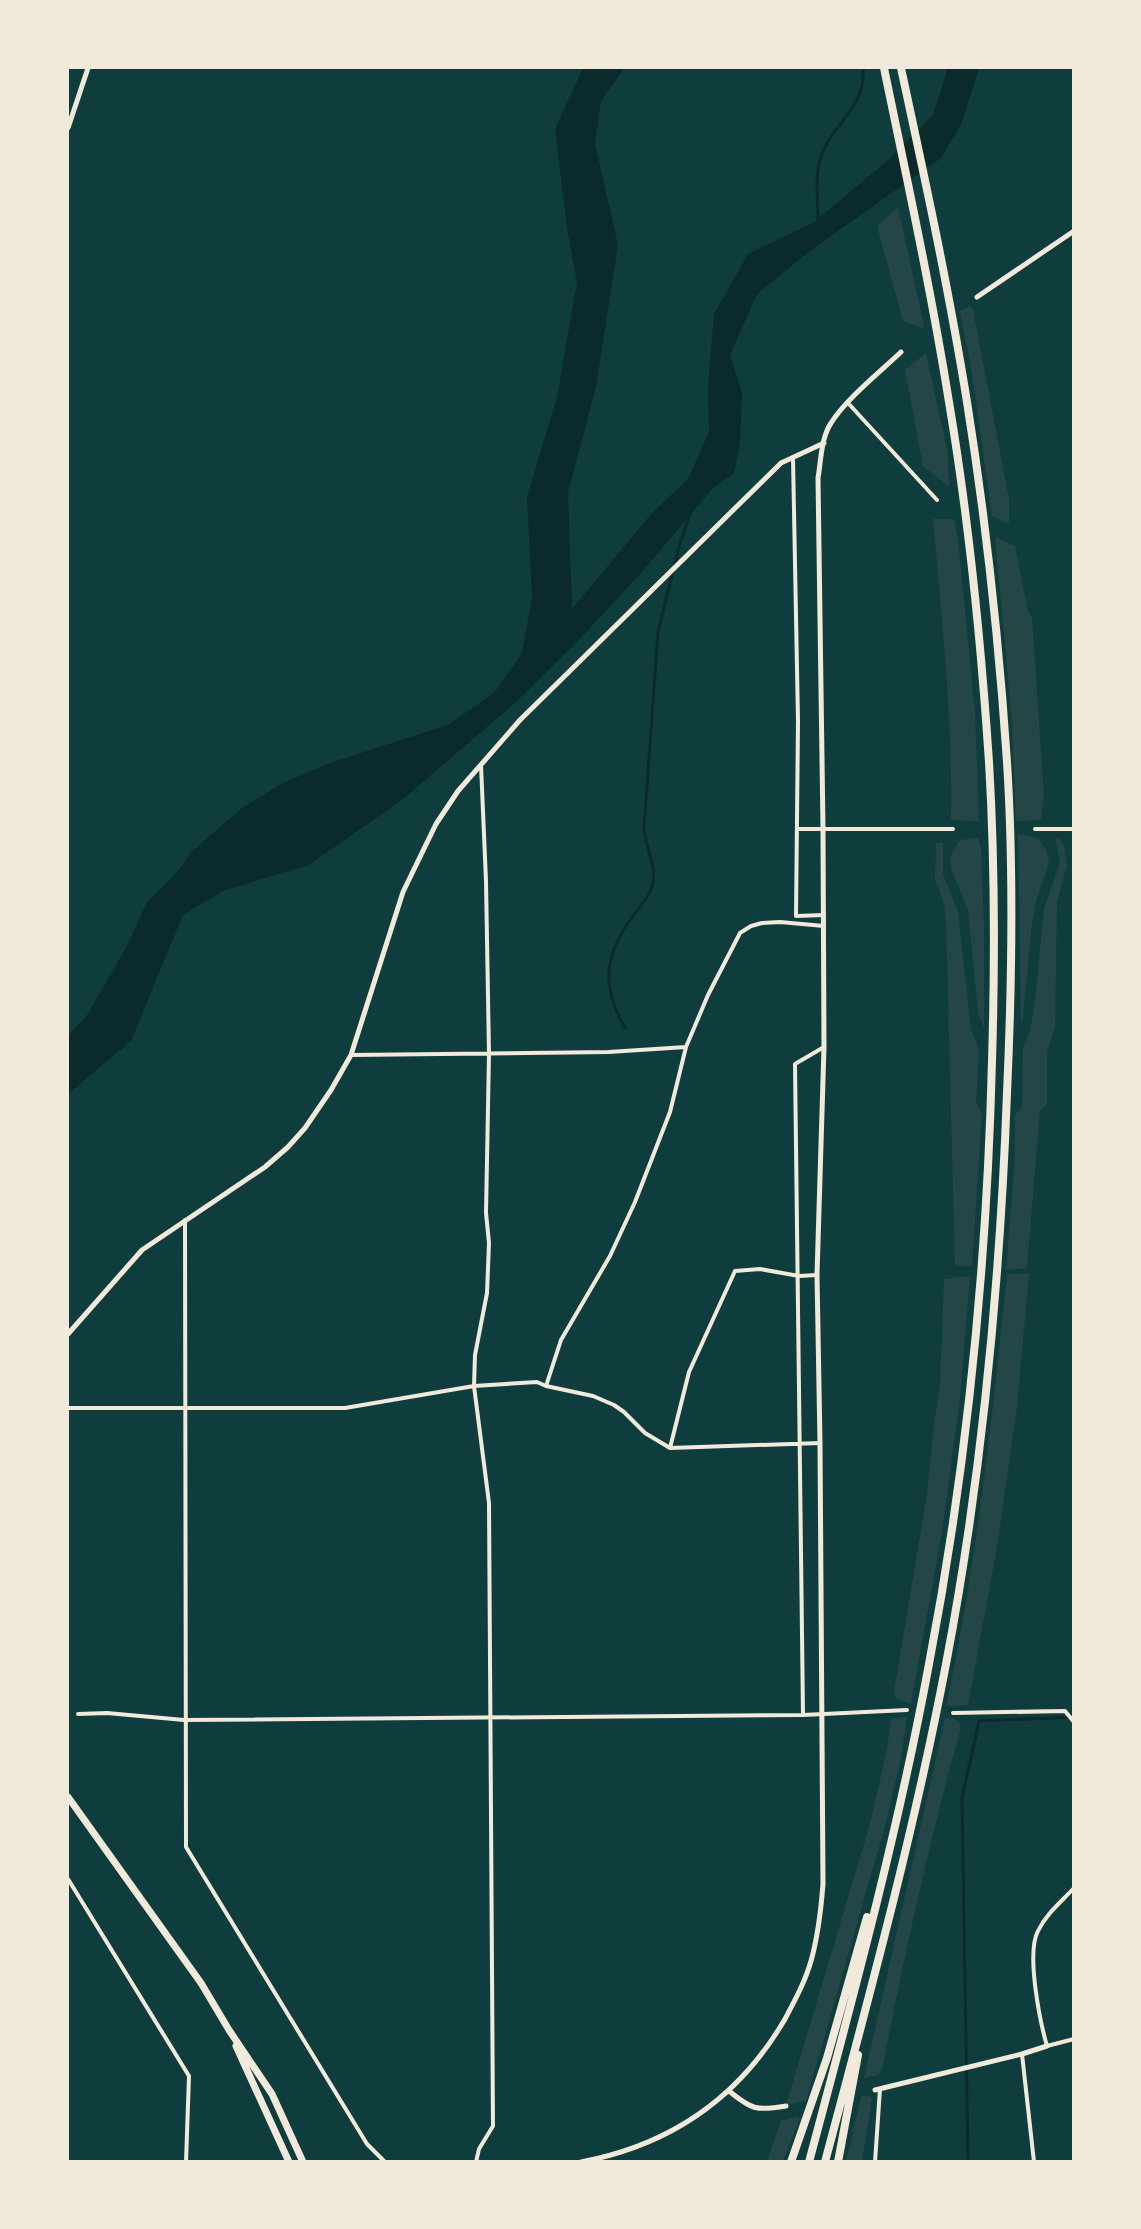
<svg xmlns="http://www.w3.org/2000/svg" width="1141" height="2229" font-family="Cabin,sans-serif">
<rect width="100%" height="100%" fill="#0f3d3e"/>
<path fill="#244646" d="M 898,207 L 924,326 L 923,328 L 903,321 L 877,226 Z
M 970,306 L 973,310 L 1009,499 L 1009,524 L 992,516 L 972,374 L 960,311 Z
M 926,353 L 948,454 L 949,487 L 923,466 L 905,370 Z
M 933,519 L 954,519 L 958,539 L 975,714 L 979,821 L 951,820 C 953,720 942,620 933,519 Z
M 995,537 L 1015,546 L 1028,611 L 1032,618 L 1044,796 L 1041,820 L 1016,821 L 1012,723 Z
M 1018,834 L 1038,838 L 1046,849 L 1049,863 L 1036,902 L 1032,923 L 1023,1016 L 1021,1023 Z
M 1055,837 L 1059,839 L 1064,845 L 1067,865 L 1057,902 L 1055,1027 L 1047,1052 L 1047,1104 L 1040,1111 L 1027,1268 L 1006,1270 L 1015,1156 L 1015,1115 L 1022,1107 L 1023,1048 L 1030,1032 L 1035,1001 L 1044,909 L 1060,862 Z
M 978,838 L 981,849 L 984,925 L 984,1028 L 978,1013 L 968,910 L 952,871 L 950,860 L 953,850 L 960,840 Z
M 936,843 L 943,843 L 943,874 L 958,912 L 971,1029 L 979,1050 L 976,1103 L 982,1113 L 972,1267 L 955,1265 L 946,920 L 944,903 L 935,880 Z
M 1007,1274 L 1029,1274 L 1017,1407 L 997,1547 L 968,1705 L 946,1706 C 977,1564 992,1419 1007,1274 Z
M 970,1276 L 960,1399 L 942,1532 L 911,1704 L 896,1698 L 894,1691 L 927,1494 L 934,1425 L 940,1386 L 944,1279 Z
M 907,1717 L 901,1758 L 885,1826 L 806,2101 L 786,2105 L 870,1824 L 887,1749 L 891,1718 Z
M 945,1718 L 955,1719 L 960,1723 L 960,1731 C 929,1843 904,1956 882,2070 L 878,2075 L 864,2078 Z
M 869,2095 L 872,2099 L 862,2161 L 846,2161 L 861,2097 Z
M 796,2117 L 800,2118 L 783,2161 L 767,2161 L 781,2121 Z"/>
<path fill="#0a2a2b" d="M 583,68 L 624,68 L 601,101 L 595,144 L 618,245 L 596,387 L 568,492 L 572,609 L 652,513 L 688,479 L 709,432 L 708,385 L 714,314 L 748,254 L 814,222 L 886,162 L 933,115 L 948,68 L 979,68 L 961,125 L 941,158 L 810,251 L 757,294 L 730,355 L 742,393 L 740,443 L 734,473 L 712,489 L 641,573 L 577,642 L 516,702 L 403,799 L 309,865 L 225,890 L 183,915 L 131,1041 L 68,1094 L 68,1036 L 87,1015 L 126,948 L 147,902 L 180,869 L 190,853 L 242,808 L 283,783 L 330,763 L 448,725 L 495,692 L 522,653 L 532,597 L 527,497 L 557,397 L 577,282 L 567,228 L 555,129 Z"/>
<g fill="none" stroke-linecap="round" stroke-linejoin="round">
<path stroke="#0a2a2b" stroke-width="3" d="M 818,221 C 818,203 815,182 819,164 C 826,127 867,110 863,68
M 625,1028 C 601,986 604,956 632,917 C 640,907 651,895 653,882 C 656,864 645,846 644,828 L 658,632 L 680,543 L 690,514
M 968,2162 L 962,1798 L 979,1721 L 1074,1717"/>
<path stroke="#f1e9da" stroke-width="4" d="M 848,403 L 937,500
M 793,458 L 798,721 L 796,916 L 824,915
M 799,829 L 953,829
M 1035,829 L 1074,829
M 351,1055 L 609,1052 L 686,1047
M 185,1220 L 186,1847 L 367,2144 L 385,2162
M 546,1386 L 593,1396 L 614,1405 L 624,1412 L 645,1433 L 670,1448 L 820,1443
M 68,1408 L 345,1408 L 474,1386 L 537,1382 L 546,1386 L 561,1340 L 610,1256 L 635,1202 L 670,1112 L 686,1047 L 708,995 L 740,933 L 751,926 L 762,923 L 780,922 L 824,926
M 670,1448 L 689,1372 L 735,1271 L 760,1269 L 799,1276 L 817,1275
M 953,1713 L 1065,1711 L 1074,1722
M 78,1714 L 107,1713 L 184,1720 L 803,1715 L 907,1710
M 803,1715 L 795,1064 L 824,1047
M 68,1879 L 189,2076 L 186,2162
M 1074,1888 C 1061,1902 1046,1914 1038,1931 C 1026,1953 1040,2022 1047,2046 L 1074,2039
M 1022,2054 L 1034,2162
M 476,2162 L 479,2149 L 493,2126 L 489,1503 L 474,1386 L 475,1355 L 487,1293 L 489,1243 L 486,1213 L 489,1054 L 486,881 L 481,765
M 875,2162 L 880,2089"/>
<path stroke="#f1e9da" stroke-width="5" d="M 68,128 L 88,68
M 68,1334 L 142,1250 L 265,1167 L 288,1147 L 305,1128 L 331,1090 L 351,1055 L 403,892 L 436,824 L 458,791 L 520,720 L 781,463 L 824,443
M 875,2090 L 1022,2054 L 1047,2046
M 729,2091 C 752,2110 757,2111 786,2106"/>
<path stroke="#f1e9da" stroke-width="5" d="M 977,297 L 1074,231
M 581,2162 C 671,2145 739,2098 785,2019 C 795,2000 805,1982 811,1961 C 818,1936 821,1910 823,1884 L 820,1443 L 817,1275 L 824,1047 L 823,829 L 818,478 C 821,461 821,438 831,423 C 846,399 880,372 901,352"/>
<path stroke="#f1e9da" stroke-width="7" d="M 68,1797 L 201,1983 L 229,2030 L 272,2094 L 303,2162
M 236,2046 L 289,2162"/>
<path stroke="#f1e9da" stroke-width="8" d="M 791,2162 L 827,2058 L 867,1917
M 809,2162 C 853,1997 898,1832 929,1664 C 967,1466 987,1263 992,1061 C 995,961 995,862 989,762 C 981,642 969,521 949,402 C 931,290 907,179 884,68
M 825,2162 C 869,1997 914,1832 946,1664 C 982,1476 1000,1284 1007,1093 C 1012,983 1014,872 1007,762 C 999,642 986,521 967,402 C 949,290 925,179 901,68
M 838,2162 L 858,2055"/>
</g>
<rect width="1141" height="2229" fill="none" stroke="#f1e9da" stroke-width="138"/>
</svg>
